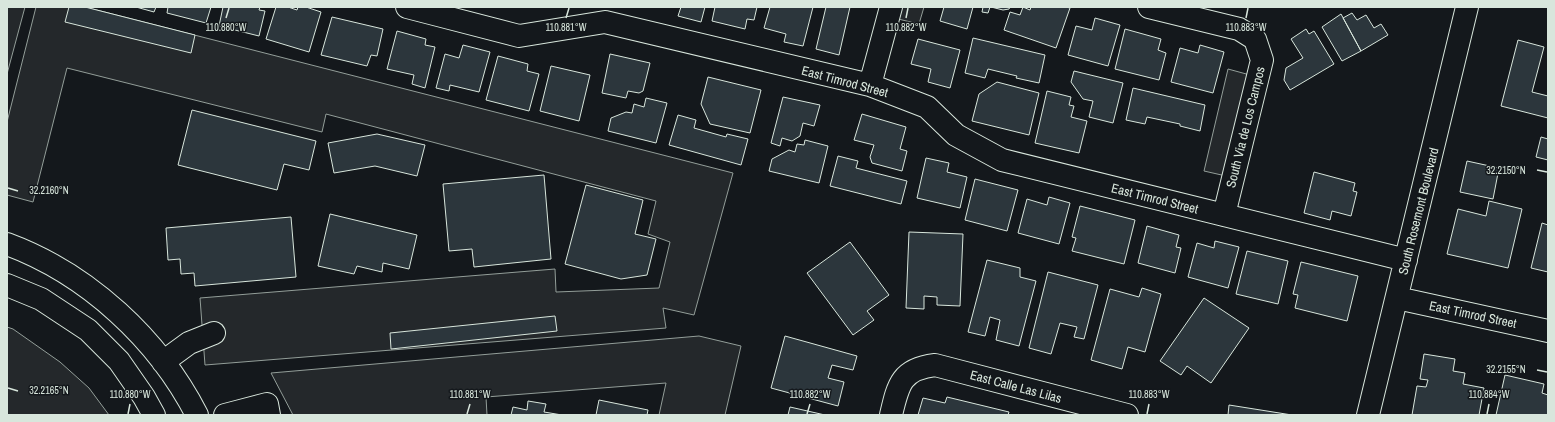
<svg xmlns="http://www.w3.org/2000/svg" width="1555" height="422" font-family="'Archivo Narrow',sans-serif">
<rect width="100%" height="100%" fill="#14181c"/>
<path fill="#24282b" stroke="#939e99" d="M 7,7 L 25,7 L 7,74 Z
M 36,7 L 85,7 L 733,173 L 694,315 L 663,308 L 666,328 L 205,365 L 200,298 L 555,269 L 556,292 L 659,288 L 670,242 L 648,234 L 656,201 L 326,114 L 322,132 L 67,68 L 33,202 L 7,195 L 7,122 Z
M 897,7 L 924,7 L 919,24 L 894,18 Z
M 1228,69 L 1250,75 L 1226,176 L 1204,171 Z
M 7,327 L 13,329 L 60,362 L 89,388 L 109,415 L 7,415 Z
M 699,336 L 741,346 L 725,415 L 659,415 L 666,383 L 486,397 L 487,415 L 293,415 L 271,373 Z"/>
<path fill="#2c363c" stroke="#d8e6dc" d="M 69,7 L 85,7 L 195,35 L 191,53 L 65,22 Z
M 136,7 L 156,7 L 154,12 Z
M 168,7 L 211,7 L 206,23 L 167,13 Z
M 223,7 L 260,7 L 259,10 L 265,11 L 259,36 L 219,26 Z
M 276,7 L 288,7 L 297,10 L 298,7 L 306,7 L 321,12 L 309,52 L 266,39 Z
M 681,7 L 705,7 L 701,22 L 678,16 Z
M 715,7 L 757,7 L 754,20 L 747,19 L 745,29 L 712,21 Z
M 770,7 L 813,7 L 803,46 L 784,42 L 786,34 L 764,28 Z
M 826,7 L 850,7 L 839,55 L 816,49 Z
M 944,7 L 973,7 L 967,29 L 940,21 Z
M 983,7 L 990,7 L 988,13 L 982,12 Z
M 991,7 L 1010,7 L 1009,9 L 1003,10 Z
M 1023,7 L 1030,10 L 1031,7 L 1066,7 L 1070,8 L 1056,48 L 1004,30 L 1010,12 L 1020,15 Z
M 1352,13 L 1357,20 L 1366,15 L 1374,28 L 1381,24 L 1388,35 L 1361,51 L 1343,18 Z
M 1341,14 L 1361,51 L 1342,61 L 1322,27 Z
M 332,17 L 383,29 L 377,56 L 371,55 L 367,66 L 321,55 Z
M 1095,18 L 1120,25 L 1108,66 L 1068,55 L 1076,26 L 1092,30 Z
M 1125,29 L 1161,39 L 1158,50 L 1166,53 L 1159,80 L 1115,69 Z
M 1306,29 L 1309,34 L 1314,31 L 1334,64 L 1290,90 L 1284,80 L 1286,68 L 1303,58 L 1291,39 Z
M 397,31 L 426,39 L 425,45 L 435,47 L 425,88 L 412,84 L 414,75 L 387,69 Z
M 973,38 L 1045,55 L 1039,83 L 1016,78 L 1017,76 L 988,69 L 985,78 L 965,73 Z
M 918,39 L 960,50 L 950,88 L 928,82 L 931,69 L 911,64 Z
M 1518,40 L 1544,47 L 1532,92 L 1548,96 L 1548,118 L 1501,106 Z
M 463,45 L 490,52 L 479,92 L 450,85 L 449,91 L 436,88 L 445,54 L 459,58 Z
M 1200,45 L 1224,52 L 1213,93 L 1171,82 L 1180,48 L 1198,53 Z
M 610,54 L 650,63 L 643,91 L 639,93 L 628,91 L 626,98 L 602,93 Z
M 498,56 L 528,64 L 527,71 L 539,74 L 529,111 L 486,100 Z
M 551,66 L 590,75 L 579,121 L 540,111 Z
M 1074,71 L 1123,83 L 1113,123 L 1089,117 L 1093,101 L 1083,99 L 1071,82 Z
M 708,77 L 761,90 L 750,133 L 710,124 L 701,104 Z
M 997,82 L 1039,93 L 1029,135 L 972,121 L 979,94 Z
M 1133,88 L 1205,105 L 1200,131 L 1180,126 L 1180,124 L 1147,117 L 1145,124 L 1126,120 Z
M 1047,91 L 1071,97 L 1069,105 L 1074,106 L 1071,117 L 1087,121 L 1079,153 L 1035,143 Z
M 783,97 L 820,105 L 814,126 L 803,123 L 800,136 L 792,141 L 782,138 L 780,146 L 771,143 Z
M 646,98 L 667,103 L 656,143 L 608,131 L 611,118 L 626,112 L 632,113 L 634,104 L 644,107 Z
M 192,110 L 316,141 L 309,170 L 284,164 L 277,190 L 178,165 Z
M 862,114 L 906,127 L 900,149 L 907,151 L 902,171 L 872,163 L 870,157 L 874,145 L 854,140 Z
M 678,115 L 696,120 L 694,128 L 726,137 L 727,134 L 748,139 L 741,165 L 669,145 Z
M 377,134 L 425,145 L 417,176 L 375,166 L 334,173 L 328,143 Z
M 1541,137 L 1548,139 L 1548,160 L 1536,157 Z
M 805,140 L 828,146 L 819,183 L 769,171 L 772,159 L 789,150 L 795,152 L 797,144 L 804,145 Z
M 838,156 L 858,161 L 856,168 L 907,181 L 901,204 L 830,186 Z
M 926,158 L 949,163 L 947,172 L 967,177 L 960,208 L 917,198 Z
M 1467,161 L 1499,168 L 1493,199 L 1460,192 Z
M 1314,172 L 1355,183 L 1353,191 L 1357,192 L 1351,216 L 1332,211 L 1330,220 L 1304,213 Z
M 544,175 L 551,259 L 474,267 L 472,249 L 449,251 L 443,184 Z
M 975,179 L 1018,190 L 1007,231 L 965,220 Z
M 586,185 L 643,200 L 635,234 L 656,239 L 647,275 L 621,279 L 565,264 Z
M 1049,197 L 1070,203 L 1059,244 L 1018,233 L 1027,199 L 1047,205 Z
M 1489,201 L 1522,209 L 1508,268 L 1447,254 L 1458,209 L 1486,216 Z
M 1080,206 L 1135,220 L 1124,264 L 1072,251 L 1076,238 L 1072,237 Z
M 330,214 L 417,235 L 409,269 L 383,263 L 382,272 L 357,266 L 354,274 L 318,266 Z
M 291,217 L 296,277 L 195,286 L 194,273 L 181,274 L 180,259 L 168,260 L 166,228 Z
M 1542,223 L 1548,225 L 1548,272 L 1531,268 Z
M 1147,226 L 1179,235 L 1176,247 L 1181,248 L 1175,273 L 1138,263 Z
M 909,232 L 963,234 L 960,306 L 937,305 L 937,297 L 924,296 L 924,309 L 906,308 Z
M 1215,241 L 1239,247 L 1228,288 L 1188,277 L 1197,243 L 1214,248 Z
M 850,242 L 889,295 L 867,311 L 874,320 L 853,335 L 807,273 Z
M 1247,251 L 1288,261 L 1278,304 L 1236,294 Z
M 987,260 L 1020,268 L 1020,277 L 1036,281 L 1019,346 L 996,340 L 1000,320 L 990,317 L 985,336 L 968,332 Z
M 1301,262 L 1358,276 L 1347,321 L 1295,308 L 1298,295 L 1293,294 Z
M 1048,272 L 1098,285 L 1084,339 L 1074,337 L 1077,327 L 1060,323 L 1051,354 L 1029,348 Z
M 1142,288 L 1161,294 L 1145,352 L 1128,347 L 1122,369 L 1091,360 L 1110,289 L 1139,297 Z
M 1204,298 L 1249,328 L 1211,383 L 1187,366 L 1181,375 L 1160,361 Z
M 555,316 L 557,331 L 391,349 L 390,333 Z
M 785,336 L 857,356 L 853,370 L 832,365 L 828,378 L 844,382 L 838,406 L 771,388 Z
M 1424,354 L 1455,359 L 1453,371 L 1465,373 L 1463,384 L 1484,388 L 1479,415 L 1412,415 L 1417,386 L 1426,387 L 1428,380 L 1420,379 Z
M 1505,375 L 1544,384 L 1542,393 L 1548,395 L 1548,415 L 1496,415 Z
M 947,397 L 1009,412 L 1008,415 L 918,415 L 923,398 L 945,403 Z
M 599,400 L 648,410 L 647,415 L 596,415 Z
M 528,401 L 546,404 L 544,412 L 562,415 L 511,415 L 513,407 L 527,410 Z
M 1229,405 L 1292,415 L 1228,415 Z
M 790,407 L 825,415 L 788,415 Z"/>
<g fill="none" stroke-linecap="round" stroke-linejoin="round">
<defs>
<path id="minor" d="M 407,7 L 519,36 L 605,22 L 870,85 L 927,107 L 956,135 L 1002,160 L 1406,260
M 1149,7 L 1239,29 L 1255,39 L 1262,60 L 1224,215
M 870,85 L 891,7
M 7,244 C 88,274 158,339 197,415
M 7,285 L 41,299 L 88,330 L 119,361 L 144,397 L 154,415
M 1397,298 L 1548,331
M 163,362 L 189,343 L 214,333
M 225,415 L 267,404 L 269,415
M 891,415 C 898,385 901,369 935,365 L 1127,415
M 1368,415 L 1467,7"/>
</defs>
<use href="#minor" stroke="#d8e6dc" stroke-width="24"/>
<use href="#minor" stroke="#14181c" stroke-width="22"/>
</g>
<path fill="none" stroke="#d8e6dc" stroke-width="1.5" d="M 226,18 L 229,8M 566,18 L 569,8M 906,18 L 908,8M 1246,18 L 1248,8M 1537,170 L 1547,172M 8,188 L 18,191M 1537,370 L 1547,372M 8,388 L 18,391M 128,414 L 130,404M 467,414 L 470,404M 807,414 L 810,404M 1147,414 L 1149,404M 1487,414 L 1489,404"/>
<g text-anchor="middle" stroke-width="3" stroke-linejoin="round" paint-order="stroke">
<g font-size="13" fill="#d8e6dc" stroke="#14181c">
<text transform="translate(845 81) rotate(15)" y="5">East Timrod Street</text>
<text transform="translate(1245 127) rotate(-76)" y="5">South Via de Los Campos</text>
<text transform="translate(1155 198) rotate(14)" y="5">East Timrod Street</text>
<text transform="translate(1418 211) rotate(-76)" y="5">South Rosemont Boulevard</text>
<text transform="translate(1473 314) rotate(12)" y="5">East Timrod Street</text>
<text transform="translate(1016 386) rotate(15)" y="5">East Calle Las Lilas</text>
</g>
</g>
<g font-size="10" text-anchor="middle" fill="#d8e6dc" stroke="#14181c" stroke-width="3" stroke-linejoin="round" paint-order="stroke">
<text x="226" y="31">110.880°W</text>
<text x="566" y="31">110.881°W</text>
<text x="906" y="31">110.882°W</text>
<text x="1246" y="31">110.883°W</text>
<text x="1506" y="174">32.2150°N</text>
<text x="49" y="194">32.2160°N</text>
<text x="1506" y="373">32.2155°N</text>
<text x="49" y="394">32.2165°N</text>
<text x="130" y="398">110.880°W</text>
<text x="470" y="398">110.881°W</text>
<text x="810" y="398">110.882°W</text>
<text x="1149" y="398">110.883°W</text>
<text x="1489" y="398">110.884°W</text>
</g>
<rect width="1555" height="422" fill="none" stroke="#d8e6dc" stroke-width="16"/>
</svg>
